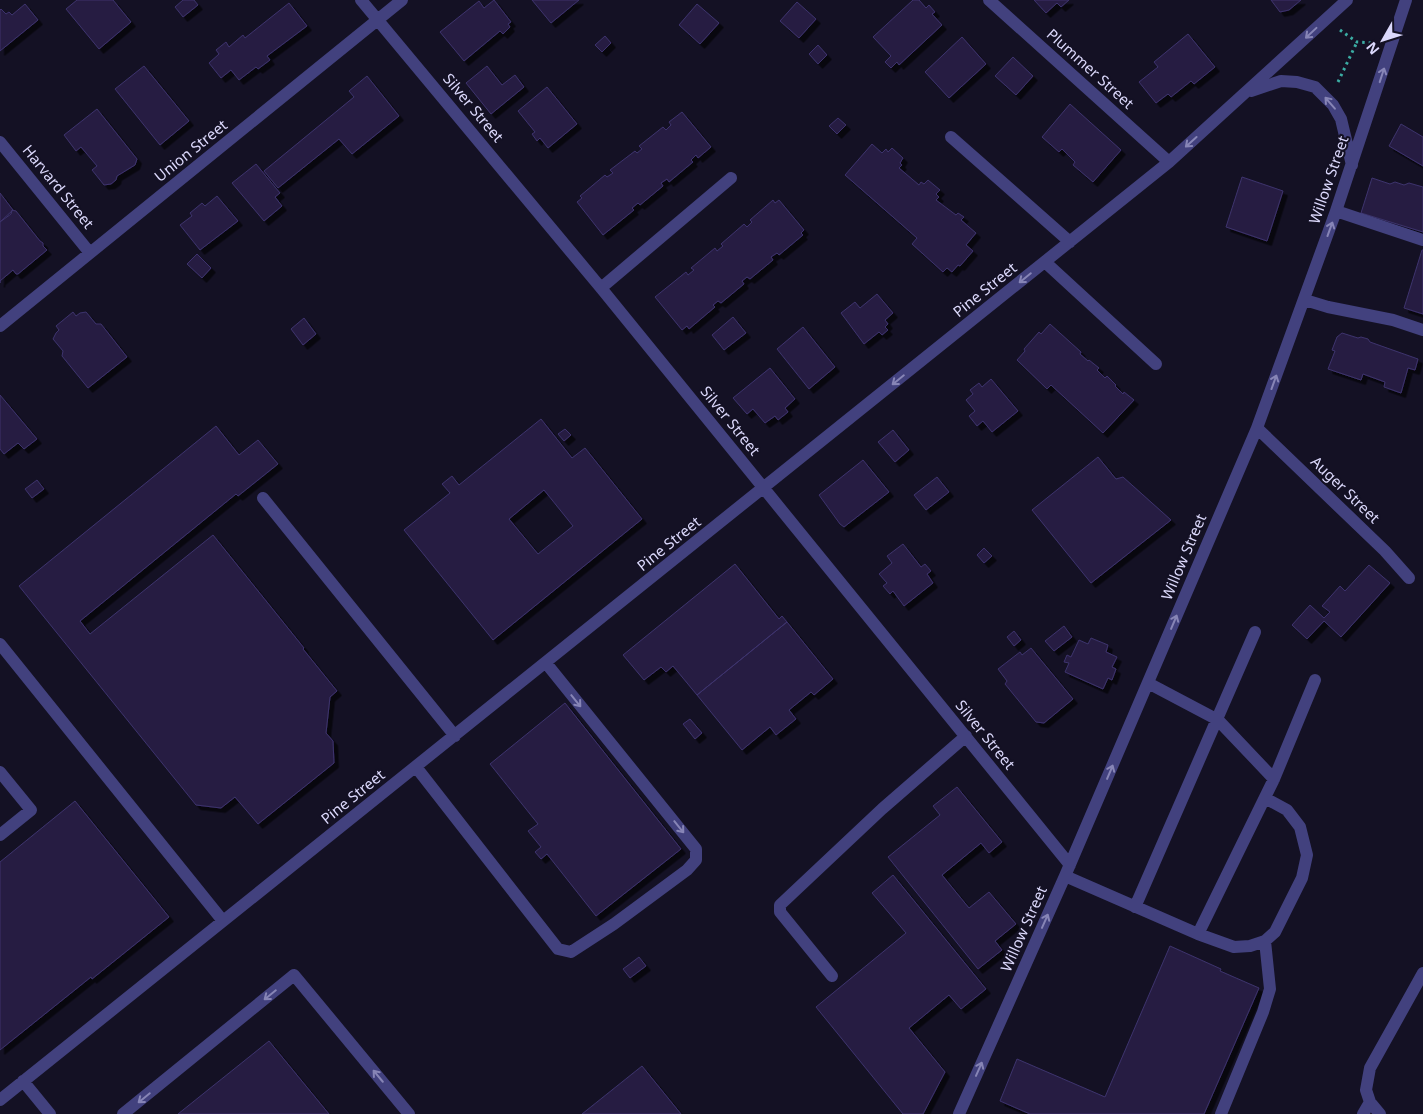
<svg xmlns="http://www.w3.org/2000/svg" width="1423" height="1114" font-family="'Noto Sans',sans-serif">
<defs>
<filter id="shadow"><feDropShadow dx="4.5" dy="4.5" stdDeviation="0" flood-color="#0009"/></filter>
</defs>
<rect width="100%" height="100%" fill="#141124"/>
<path fill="#261f43" stroke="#3e336d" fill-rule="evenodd" filter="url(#shadow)" d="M 77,0 L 113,0 L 131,22 L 99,49 L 66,9 Z
M 183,0 L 194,0 L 198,5 L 183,17 L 175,7 Z
M 494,0 L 511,22 L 508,24 L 510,27 L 503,34 L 500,31 L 464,61 L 440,32 L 479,1 L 484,8 Z
M 532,0 L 579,0 L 551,23 Z
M 913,0 L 919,0 L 926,8 L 929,5 L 935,12 L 932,14 L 942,25 L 899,65 L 897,62 L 891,68 L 885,62 L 891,56 L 873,37 Z
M 1034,0 L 1069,0 L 1061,7 L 1057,3 L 1046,13 Z
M 1271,0 L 1301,0 L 1289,10 L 1280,12 Z
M 797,2 L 816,19 L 799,38 L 780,21 Z
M 289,3 L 307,26 L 267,56 L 270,60 L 258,69 L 256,67 L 239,80 L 231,70 L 221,78 L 209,63 L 219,54 L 216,50 L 226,42 L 229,47 L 243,35 L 245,38 Z
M 25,4 L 38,20 L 0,51 L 0,10 L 1,9 L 6,14 L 9,12 L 12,15 Z
M 697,4 L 719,23 L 700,44 L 679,25 Z
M 1188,34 L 1215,67 L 1194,84 L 1191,81 L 1171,97 L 1168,94 L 1156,103 L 1139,82 L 1158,67 L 1154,62 Z
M 605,36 L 611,43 L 602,52 L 595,45 Z
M 962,37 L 986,64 L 949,98 L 925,72 Z
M 818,45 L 827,55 L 818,64 L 809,54 Z
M 1013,57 L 1033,76 L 1016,95 L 995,76 Z
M 144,66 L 189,121 L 160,145 L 115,89 Z
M 487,66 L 502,85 L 515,75 L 524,87 L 491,114 L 466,83 Z
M 367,76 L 399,116 L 352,154 L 339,139 L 278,188 L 264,171 L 354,97 L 349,91 Z
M 547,87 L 577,124 L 548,148 L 540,138 L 537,141 L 532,134 L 535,132 L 518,111 Z
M 1070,104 L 1121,150 L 1093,182 L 1073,165 L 1075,162 L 1062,149 L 1059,152 L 1042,137 Z
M 97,109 L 137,159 L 135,165 L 117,176 L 116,180 L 111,184 L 104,185 L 92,170 L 97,166 L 81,147 L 76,151 L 64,135 Z
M 682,112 L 711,147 L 698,158 L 696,155 L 691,160 L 693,162 L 669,182 L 667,179 L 661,183 L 663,186 L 640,205 L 638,203 L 632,208 L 634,210 L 603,235 L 577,202 L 582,198 L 580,196 L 605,175 L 607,177 L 613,173 L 610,170 L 635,151 L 637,153 L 642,149 L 639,146 L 663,127 L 666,130 L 671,125 L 669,122 Z
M 838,118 L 846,125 L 837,134 L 829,126 Z
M 1401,124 L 1423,137 L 1423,166 L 1389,146 Z
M 872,144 L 882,153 L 886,149 L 888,152 L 892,148 L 903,158 L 900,163 L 902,165 L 899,168 L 919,185 L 921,182 L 924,184 L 928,180 L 940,190 L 936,194 L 939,197 L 936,200 L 956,215 L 958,213 L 964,217 L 961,220 L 976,233 L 966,245 L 973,251 L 960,266 L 958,265 L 952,272 L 947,268 L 943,272 L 912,244 L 917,238 L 845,175 Z
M 256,164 L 280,193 L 275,197 L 282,206 L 264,221 L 232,183 Z
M 1242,177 L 1283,191 L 1267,241 L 1226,227 Z
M 1372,178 L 1390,184 L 1395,182 L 1404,185 L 1409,183 L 1423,187 L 1423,232 L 1361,213 Z
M 0,193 L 13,210 L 0,222 Z
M 217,196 L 238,221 L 200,250 L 180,225 L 192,216 L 190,213 L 202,203 L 205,206 Z
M 773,200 L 775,203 L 779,200 L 804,230 L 801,233 L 803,235 L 779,255 L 777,253 L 771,257 L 773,260 L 750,279 L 747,277 L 742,281 L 744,284 L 721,303 L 718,301 L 713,305 L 715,307 L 689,329 L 687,326 L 682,330 L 655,297 L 686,272 L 688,275 L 694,270 L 691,268 L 715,248 L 717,251 L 723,246 L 721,244 L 744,224 L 747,227 L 752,222 L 750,220 Z
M 12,210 L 16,211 L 40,241 L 43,243 L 43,246 L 47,250 L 18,274 L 16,274 L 13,270 L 0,281 L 0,283 L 0,222 L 11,214 Z
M 1422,250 L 1423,250 L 1423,314 L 1404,308 Z
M 197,254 L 211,268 L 202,278 L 187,264 Z
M 877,294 L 893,313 L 885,320 L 888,324 L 885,327 L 888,330 L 882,335 L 879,332 L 864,344 L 841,313 L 855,302 L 860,308 Z
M 73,312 L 76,316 L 80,313 L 86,312 L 96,324 L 101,324 L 127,357 L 88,388 L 62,356 L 63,351 L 53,339 L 56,333 L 59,330 L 56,326 Z
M 733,317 L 746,333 L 724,350 L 712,335 Z
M 304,318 L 316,334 L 303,345 L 291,329 Z
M 1050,324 L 1081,352 L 1080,354 L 1088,361 L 1089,360 L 1099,368 L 1097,370 L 1105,378 L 1107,376 L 1116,385 L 1115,386 L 1123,394 L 1124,392 L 1134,400 L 1103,433 L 1051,385 L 1047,389 L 1017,360 L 1025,351 L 1024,349 L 1039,332 L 1041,334 Z
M 803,327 L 835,367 L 809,389 L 777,349 Z
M 1342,333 L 1358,338 L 1361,337 L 1368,339 L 1370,342 L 1418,359 L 1415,370 L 1408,368 L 1401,393 L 1384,387 L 1385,382 L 1363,374 L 1361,380 L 1328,369 L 1335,351 L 1332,350 L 1337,337 Z
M 770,368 L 795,399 L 785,408 L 788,412 L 778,420 L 775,416 L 765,423 L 753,409 L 747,414 L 733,398 Z
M 991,379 L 1018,411 L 992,432 L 983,421 L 977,426 L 969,416 L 975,411 L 966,400 L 973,394 L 970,390 L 979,383 L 982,387 Z
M 0,395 L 37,439 L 24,449 L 18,443 L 4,454 L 0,449 Z
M 541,419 L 572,458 L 585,448 L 642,519 L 493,640 L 404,530 L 450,493 L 442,484 L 452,476 L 459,485 ZM 544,490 L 573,526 L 538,554 L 509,519 Z
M 216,426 L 239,455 L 258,440 L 278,464 L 238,496 L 236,494 L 80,621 L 90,634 L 213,535 L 304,648 L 303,649 L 337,691 L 330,697 L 326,733 L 333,741 L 334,763 L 258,824 L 235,797 L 221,808 L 196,805 L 19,586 Z
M 565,429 L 571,435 L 564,441 L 558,434 Z
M 893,430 L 909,450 L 895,462 L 878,442 Z
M 1098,457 L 1116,479 L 1123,477 L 1171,520 L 1091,583 L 1032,510 Z
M 863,460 L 889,492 L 844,527 L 840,524 L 819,495 Z
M 937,477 L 949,492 L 926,510 L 914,495 Z
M 37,480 L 44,489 L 32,498 L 25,489 Z
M 903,544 L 921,567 L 925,564 L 931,571 L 927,574 L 933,583 L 904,606 L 893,591 L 890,594 L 883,586 L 887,583 L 879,574 L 892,563 L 887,556 Z
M 984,548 L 992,556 L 984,563 L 977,555 Z
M 735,564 L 779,619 L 782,616 L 787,622 L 697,695 L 673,666 L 666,672 L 661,667 L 644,680 L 623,655 Z
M 1369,565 L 1390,583 L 1341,637 L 1324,621 L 1307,639 L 1292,625 L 1310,605 L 1324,618 L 1330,612 L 1322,606 L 1340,586 L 1345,591 Z
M 787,622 L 833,679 L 814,695 L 811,692 L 789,710 L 796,719 L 776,735 L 770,727 L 742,750 L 697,695 Z
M 1064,626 L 1072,637 L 1054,651 L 1045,641 Z
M 1014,631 L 1021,640 L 1014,646 L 1007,637 Z
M 1091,638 L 1108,645 L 1106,652 L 1117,657 L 1112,667 L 1116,669 L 1112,680 L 1108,678 L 1103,689 L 1065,672 L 1069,663 L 1064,662 L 1067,655 L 1071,657 L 1079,640 L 1088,644 Z
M 1031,648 L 1073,699 L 1044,723 L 1036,722 L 1005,684 L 1007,681 L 998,669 L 1020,652 L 1022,655 Z
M 565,703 L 681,849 L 596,916 L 547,854 L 541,859 L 535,852 L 541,847 L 528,831 L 538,824 L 490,764 Z
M 690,719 L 702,733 L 695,739 L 683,724 Z
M 957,787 L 1002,842 L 989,853 L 981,843 L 942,875 L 969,908 L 989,892 L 1016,924 L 995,941 L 1002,950 L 978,969 L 888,857 L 940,815 L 933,806 Z
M 75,801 L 169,917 L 92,979 L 91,977 L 0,1050 L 0,862 Z
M 893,875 L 986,989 L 961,1009 L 949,995 L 909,1028 L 945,1072 L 923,1114 L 903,1114 L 816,1007 L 906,933 L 872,893 Z
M 1170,946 L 1221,969 L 1220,971 L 1259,988 L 1204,1114 L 1030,1114 L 1000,1101 L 1017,1059 L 1105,1097 Z
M 639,957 L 646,966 L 630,978 L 623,969 Z
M 269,1041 L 329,1114 L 178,1114 Z
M 642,1066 L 681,1114 L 582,1114 Z"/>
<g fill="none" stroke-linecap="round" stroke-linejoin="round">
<path stroke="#3baca3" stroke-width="3" stroke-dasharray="2.5 4" stroke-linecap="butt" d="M 1340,30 L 1357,42 L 1373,43
M 1338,82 L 1357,42"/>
<path stroke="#42417e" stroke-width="12" d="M 361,0 L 601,288 L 1070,865
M 989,0 L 1169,162
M 1251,91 L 1281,81 L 1297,82 L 1315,87 L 1333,105 L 1341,119 L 1352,165
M 951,137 L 1070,242
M 0,142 L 90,253
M 1336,211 L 1423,240
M 1045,262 L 1156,364
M 601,288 L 731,178
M 1305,300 L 1328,307 L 1393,320 L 1423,330
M 0,326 L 402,0
M 1257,428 L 1385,551 L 1409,578
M 263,498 L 455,736
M 0,644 L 223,921
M 1148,683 L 1218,720 L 1274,779
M 416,767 L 558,949 L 571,952 L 614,924 L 687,870 L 696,860 L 696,849 L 546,663
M 0,772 L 31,810 L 0,835
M 1065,876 L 1198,934 L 1234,947 L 1250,946 L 1265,941 L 1275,932 L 1302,878 L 1307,855 L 1300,827 L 1287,810 L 1265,798
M 1135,907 L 1255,632
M 1198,934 L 1274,779 L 1315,680
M 832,976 L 780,912 L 780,905 L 882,809 L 966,736
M 23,1081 L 50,1114
M 0,1100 L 1169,162 L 1347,0
M 123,1114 L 294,975 L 409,1114
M 959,1114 L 1065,876 L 1257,428 L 1336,211 L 1406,0
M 1221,1114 L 1263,1012 L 1270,989 L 1265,941
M 1363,1114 L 1370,1102
M 1380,1114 L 1370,1102 L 1366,1090 L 1370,1068 L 1423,973"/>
</g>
<defs><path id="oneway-shaft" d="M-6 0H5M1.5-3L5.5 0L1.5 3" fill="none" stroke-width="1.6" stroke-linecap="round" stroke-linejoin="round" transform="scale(1.25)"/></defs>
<g stroke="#8785b6">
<use href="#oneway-shaft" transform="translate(1311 33) rotate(137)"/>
<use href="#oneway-shaft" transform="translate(1382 75) rotate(-72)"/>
<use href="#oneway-shaft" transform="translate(1330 103) rotate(-131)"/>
<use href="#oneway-shaft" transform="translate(1191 142) rotate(138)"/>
<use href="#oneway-shaft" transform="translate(1330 229) rotate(-70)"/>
<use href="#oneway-shaft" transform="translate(1025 278) rotate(141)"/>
<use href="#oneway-shaft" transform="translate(898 380) rotate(141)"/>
<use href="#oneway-shaft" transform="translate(1274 382) rotate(-70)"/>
<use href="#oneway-shaft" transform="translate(1174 622) rotate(-67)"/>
<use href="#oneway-shaft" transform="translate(576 701) rotate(51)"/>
<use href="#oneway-shaft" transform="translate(1110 772) rotate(-67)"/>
<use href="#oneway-shaft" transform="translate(679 827) rotate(51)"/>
<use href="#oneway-shaft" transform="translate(1045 921) rotate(-66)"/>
<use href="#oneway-shaft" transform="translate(270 995) rotate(141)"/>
<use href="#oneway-shaft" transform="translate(979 1069) rotate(-66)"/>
<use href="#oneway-shaft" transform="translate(378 1076) rotate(-130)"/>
<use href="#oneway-shaft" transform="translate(144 1098) rotate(141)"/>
</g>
<g text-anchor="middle" stroke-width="4" stroke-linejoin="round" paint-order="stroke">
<g font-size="15" fill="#dbd8fb" stroke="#141124">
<text transform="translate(1090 69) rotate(42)" y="5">Plummer Street</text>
<text transform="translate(473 108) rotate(50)" y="5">Silver Street</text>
<text transform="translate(191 151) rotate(-39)" y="5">Union Street</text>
<text transform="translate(1329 180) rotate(-71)" y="5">Willow Street</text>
<text transform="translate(58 187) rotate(51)" y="5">Harvard Street</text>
<text transform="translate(985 290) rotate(-39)" y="5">Pine Street</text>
<text transform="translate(730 421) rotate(51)" y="5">Silver Street</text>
<text transform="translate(1345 490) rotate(44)" y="5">Auger Street</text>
<text transform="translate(669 544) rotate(-39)" y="5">Pine Street</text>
<text transform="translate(1184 557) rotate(-67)" y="5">Willow Street</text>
<text transform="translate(985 735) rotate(51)" y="5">Silver Street</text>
<text transform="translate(353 797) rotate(-39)" y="5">Pine Street</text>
<text transform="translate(1024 929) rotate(-66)" y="5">Willow Street</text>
</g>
</g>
<g transform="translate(1383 40) rotate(231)" stroke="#141124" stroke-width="4" paint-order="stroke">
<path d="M0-4L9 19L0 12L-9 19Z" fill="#dbd8fb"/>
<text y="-8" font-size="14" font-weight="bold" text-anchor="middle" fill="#dbd8fb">N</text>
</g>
</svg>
